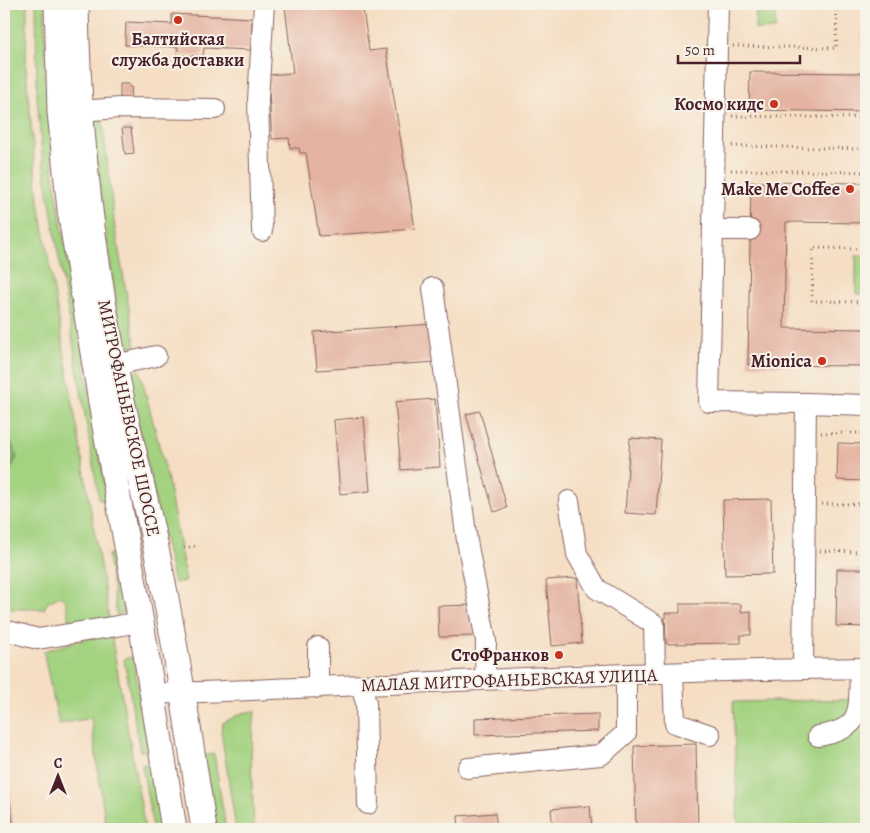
<svg xmlns="http://www.w3.org/2000/svg" width="870" height="833" font-family="Alegreya,serif">
<rect width="100%" height="100%" fill="#f7f3e8"/>
<filter id="ink" filterUnits="userSpaceOnUse"><feTurbulence type="fractalNoise" baseFrequency=".02" numOctaves="2"/><feDisplacementMap in="SourceGraphic" scale="10" xChannelSelector="R" yChannelSelector="G"/><feConvolveMatrix kernelMatrix="1 2 1 2 8 2 1 2 1" color-interpolation-filters="sRGB"/></filter>
<filter id="wash" filterUnits="userSpaceOnUse"><feTurbulence type="fractalNoise" baseFrequency=".0096" numOctaves="4" result="noise"/><feDisplacementMap in="SourceGraphic" scale="20" xChannelSelector="R" yChannelSelector="G"/><feGaussianBlur stdDeviation="1.12" result="paint"/><feColorMatrix in="noise" values="0 0 0 0 0 0 0 0 0 0 0 0 0 0 0 0 0 1.4 0 .05"/><feComposite in="paint" operator="in"/></filter>
<g filter="url(#wash)">
<rect width="100%" height="100%" fill="#f5dec3"/>
<path fill="#a3d280" stroke="#767856" d="M 4,4 L 27,4 L 26,70 L 37,190 L 109,618 L 82,622 L 69,621 L 66,602 L 60,596 L 47,603 L 44,609 L 4,609 Z
M 36,4 L 45,4 C 45,62 48,118 54,176 L 107,499 L 99,500 L 42,155 L 37,97 Z
M 756,5 L 776,5 L 775,30 L 755,29 Z
M 102,117 L 115,229 L 137,353 L 123,354 L 91,124 Z
M 856,256 L 866,256 L 866,294 L 856,294 Z
M 139,368 L 167,476 L 186,581 L 174,583 L 128,379 Z
M 116,553 L 125,611 L 117,617 L 108,555 Z
M 111,634 L 145,829 L 106,829 L 91,718 L 59,724 L 45,660 L 44,651 L 85,639 Z
M 133,657 L 149,750 L 140,751 L 124,659 Z
M 866,699 L 866,829 L 738,829 L 733,702 Z
M 255,711 L 251,756 L 254,829 L 236,829 L 221,731 L 223,723 L 242,713 Z
M 214,754 L 226,829 L 214,829 L 202,756 Z
M 151,762 L 162,829 L 153,829 L 142,765 Z"/>
<path fill="#82b46e" stroke="#666a4c" d="M 4,425 L 17,457 L 8,474 L 4,475 Z"/>
<g id="blocks">
<path fill="#e4b3a1" d="M 311,4 L 365,4 L 365,9 L 363,9 L 369,51 L 386,49 L 415,229 L 319,236 L 306,153 L 300,153 L 299,148 L 290,148 L 289,138 L 272,139 L 268,75 L 293,73 L 285,6 Z
M 863,4 L 866,4 L 866,112 L 749,110 L 750,72 L 862,73 Z
M 172,14 L 252,18 L 251,50 L 204,48 L 203,56 L 177,55 L 178,47 L 125,45 L 126,22 L 172,24 Z
M 120,84 L 129,84 L 129,87 L 132,87 L 130,98 L 120,98 Z
M 122,128 L 131,128 L 134,153 L 125,154 Z
M 751,182 L 866,183 L 866,223 L 786,222 L 784,328 L 866,329 L 866,366 L 748,365 Z
M 433,324 L 436,362 L 317,370 L 314,332 Z
M 435,399 L 440,467 L 401,470 L 395,402 Z
M 480,411 L 507,508 L 494,512 L 466,414 Z
M 364,417 L 370,491 L 340,494 L 334,420 Z
M 630,438 L 661,440 L 656,515 L 625,513 Z
M 838,443 L 866,444 L 866,481 L 837,480 Z
M 771,499 L 773,574 L 725,575 L 723,500 Z
M 837,569 L 866,569 L 866,627 L 836,626 Z
M 577,578 L 582,643 L 552,646 L 546,580 Z
M 680,604 L 741,604 L 741,612 L 751,611 L 751,635 L 741,635 L 741,643 L 666,644 L 665,613 L 680,613 Z
M 474,605 L 475,636 L 439,637 L 438,606 Z
M 598,714 L 598,731 L 475,735 L 475,718 Z
M 696,744 L 698,829 L 636,829 L 634,746 Z
M 4,767 L 5,767 L 14,829 L 4,829 Z
M 590,806 L 592,829 L 553,829 L 551,809 Z
M 495,813 L 497,829 L 459,829 L 458,816 Z"/>
</g>
</g>
<g filter="url(#ink)">
<use href="#blocks" fill-opacity="0" stroke="#866260" stroke-width="1"/>
<g fill="none" stroke-linecap="round" stroke-linejoin="round">
<defs>
<path id="minor" d="M 718,4 L 709,402 L 806,403 L 803,669
M 79,111 L 120,108 L 215,109
M 714,230 L 750,230
M 262,231 L 258,100 L 264,4
M 433,288 L 467,541 L 486,641 L 485,679
M 115,365 L 156,356
M 806,403 L 866,405
M 569,501 L 577,554 L 597,589 L 654,624 L 655,674
M 4,630 L 38,639 L 141,622
M 318,647 L 318,688
M 673,673 L 675,723 L 710,735
M 361,686 L 366,703 L 368,804
M 152,694 C 390,685 628,671 866,668
M 818,736 C 866,729 858,708 860,668
M 468,768 L 601,755 L 626,733 L 626,675"/>
<path id="major" d="M 57,4 L 60,112 L 70,210 L 105,427 L 141,622 L 174,829
M 76,4 C 78,126 91,247 115,367 C 128,434 147,501 160,568 C 178,655 190,742 204,829"/>
</defs>
<use href="#minor" stroke="#866260" stroke-width="22"/>
<use href="#major" stroke="#866260" stroke-width="27"/>
<path stroke="#866260" stroke-width="3" stroke-dasharray="1 4" stroke-linecap="butt" d="M 733,46 L 836,48 L 837,4
M 732,116 L 866,118
M 732,146 L 866,149
M 731,170 L 866,172
M 866,249 L 813,248 L 812,301 L 866,302
M 821,433 L 866,433
M 822,504 L 866,504
M 184,548 L 196,546
M 820,551 L 866,552"/>
<use href="#minor" stroke="#fff" stroke-width="20"/>
<use href="#major" stroke="#fff" stroke-width="25"/>
</g>
</g>
<g fill="#c8321e" stroke="#f7f3e8" stroke-width="2">
<circle cx="178" cy="20" r="5"/>
<circle cx="774" cy="104" r="5"/>
<circle cx="850" cy="189" r="5"/>
<circle cx="822" cy="361" r="5"/>
<circle cx="559" cy="655" r="5"/>
</g>
<g text-anchor="middle" stroke-width="4" stroke-linejoin="round" paint-order="stroke">
<g font-size="18" font-weight="bold" fill="#4a1f2b" stroke="#f7f3e8" text-anchor="end">
<text x="178" y="45" text-anchor="middle">Балтийская<tspan x="178" dy="21">служба доставки</tspan></text>
<text x="764" y="110">Космо кидс</text>
<text x="840" y="195">Make Me Coffee</text>
<text x="812" y="367">Mionica</text>
<text x="549" y="661">СтоФранков</text>
</g>
<g font-size="18" fill="#4a1f2b" stroke="#f7f3e8">
<text transform="translate(129 418) rotate(78)" y="6">МИТРОФАНЬЕВСКОЕ ШОССЕ</text>
<text transform="translate(509 680) rotate(-2)" y="6">МАЛАЯ МИТРОФАНЬЕВСКАЯ УЛИЦА</text>
</g>
</g>
<rect width="870" height="833" fill="none" stroke="#f7f3e8" stroke-width="20"/>
<g transform="translate(58 776)" stroke="#f7f3e8" stroke-width="4" paint-order="stroke">
<path d="M0-4L9 19L0 12L-9 19Z" fill="#4a1f2b"/>
<text y="-8" font-size="14" font-weight="bold" text-anchor="middle" fill="#4a1f2b">С</text>
</g>
<path d="M678 55v8h122v-8" fill="none" stroke="#4a1f2b" stroke-width="2.5"/>
<text x="685" y="55" font-size="15" fill="#4a1f2b" stroke="#f7f3e8" stroke-width="4" paint-order="stroke">50 m</text>
</svg>
